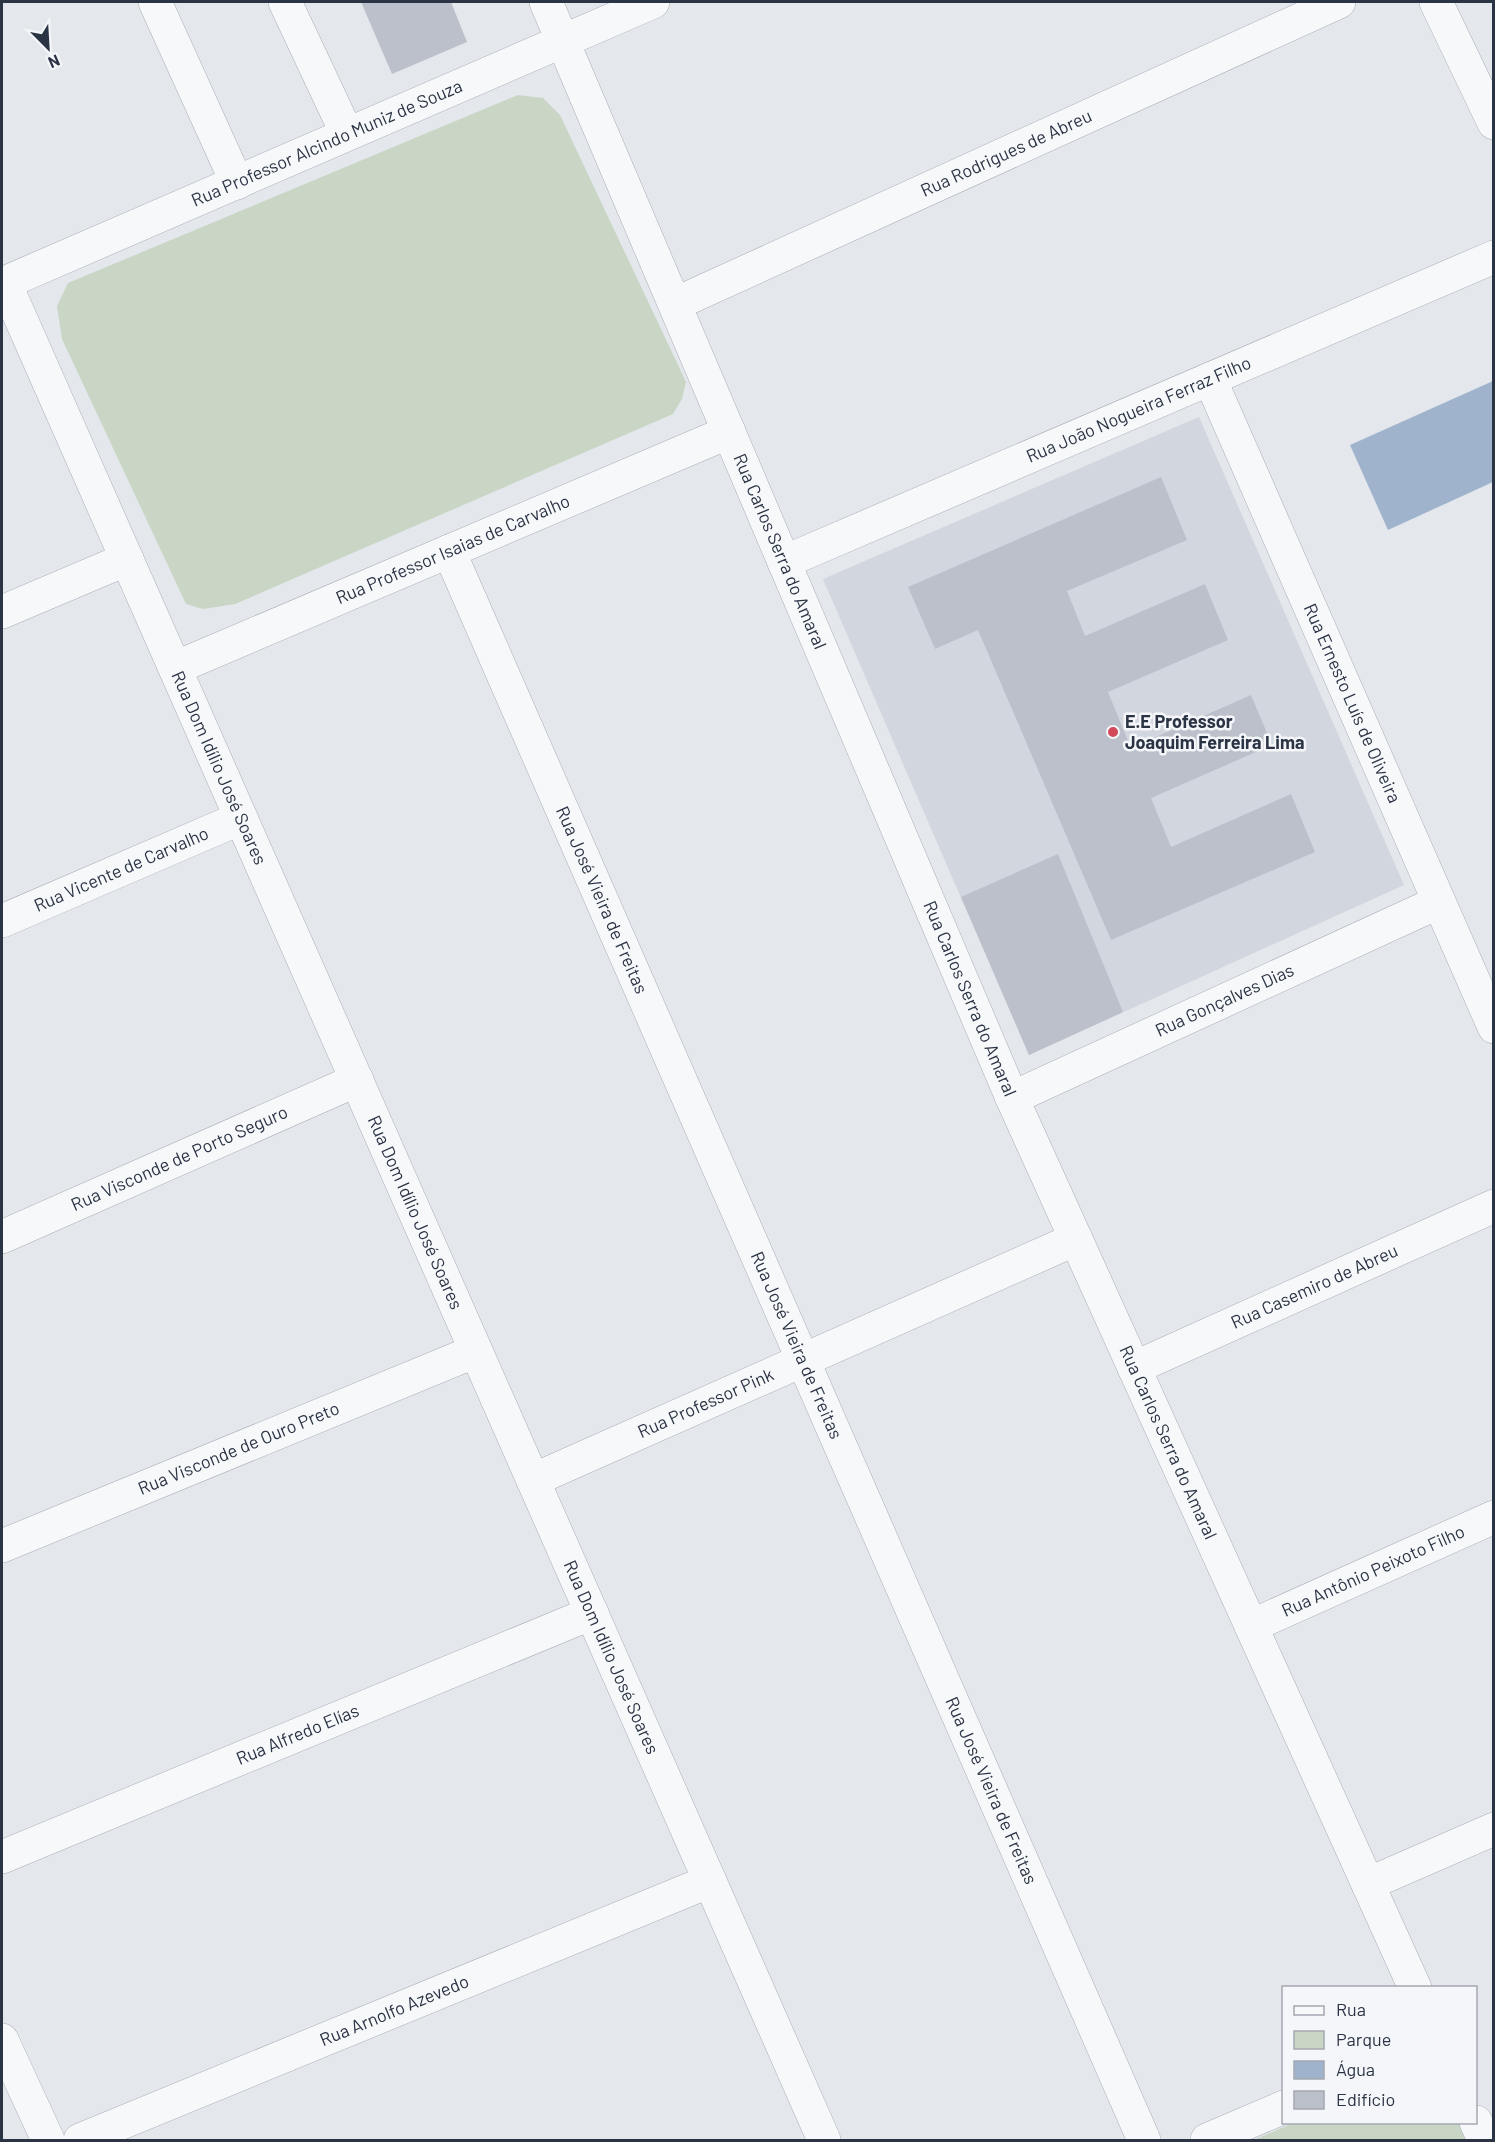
<svg xmlns="http://www.w3.org/2000/svg" width="1495" height="2142" font-family="Barlow,sans-serif">
<rect width="100%" height="100%" fill="#e4e7ec"/>
<path fill="#d2d6de" d="M 1199,417 L 1404,885 L 1029,1055 L 823,579 Z"/>
<path fill="#c9d6c5" d="M 518,95 L 543,98 L 560,115 L 686,382 L 682,399 L 673,414 L 235,604 L 203,609 L 186,604 L 62,339 L 57,306 L 68,283 Z
M 1295,2122 L 1459,2123 L 1467,2140 L 1254,2140 Z"/>
<path fill="#9fb4cc" d="M 1493,381 L 1493,482 L 1388,530 L 1350,445 Z"/>
<path fill="#bbc0ca" d="M 361,2 L 451,2 L 467,42 L 392,74 Z
M 1161,477 L 1187,540 L 1067,591 L 1085,636 L 1205,584 L 1228,640 L 1108,692 L 1131,748 L 1251,695 L 1272,745 L 1151,798 L 1171,847 L 1291,794 L 1315,852 L 1111,940 L 978,630 L 935,649 L 908,587 Z
M 1058,854 L 1123,1012 L 1029,1055 L 961,897 Z"/>
<g fill="none" stroke-linecap="round" stroke-linejoin="round">
<defs>
<g id="minor">
<path d="M 155,2 L 237,183"/>
<path d="M 285,2 L 347,134"/>
<path id="s1" d="M 546,2 L 1012,1098 L 1415,1988"/>
<path d="M 1436,2 L 1494,123"/>
<path id="s2" d="M 5,283 L 824,2140"/>
<path id="s3" d="M 2,284 L 653,2"/>
<path id="s4" d="M 675,304 L 1339,2"/>
<path id="s5" d="M 1210,379 L 1494,1027"/>
<path id="s6" d="M 449,551 L 1144,2140"/>
<path id="s7" d="M 784,562 L 1494,257"/>
<path d="M 2,612 L 127,559"/>
<path id="s8" d="M 175,668 L 729,432"/>
<path id="s9" d="M 2,921 L 241,818"/>
<path id="s10" d="M 1012,1098 L 1439,902"/>
<path id="s11" d="M 2,1237 L 357,1080"/>
<path id="s12" d="M 1134,1368 L 1494,1206"/>
<path id="s13" d="M 533,1480 L 1076,1239"/>
<path id="s14" d="M 2,1546 L 476,1351"/>
<path id="s15" d="M 1251,1626 L 1494,1517"/>
<path id="s16" d="M 2,1857 L 592,1613"/>
<path d="M 1368,1884 L 1494,1829"/>
<path d="M 2,2040 L 48,2140"/>
<path d="M 1476,2122 L 1484,2140"/>
<path id="s17" d="M 80,2140 L 710,1881"/>
<path d="M 1207,2140 L 1284,2107"/>
</g>
</defs>
<use href="#minor" stroke="#a9aeb7" stroke-width="34"/>
<use href="#minor" stroke="#f7f8fa" stroke-width="33"/>
</g>
<circle fill="#d1495b" stroke="#f4f6f9" stroke-width="2" cx="1113" cy="732" r="6"/>
<g text-anchor="middle" stroke-width="5" stroke-linejoin="round" paint-order="stroke">
<g font-size="18" fill="#2b3445" stroke="#f4f6f9">
<text dy="6" stroke="none"><textPath href="#s3" startOffset="354">Rua Professor Alcindo Muniz de Souza</textPath></text>
<text dy="6" stroke="none"><textPath href="#s4" startOffset="364">Rua Rodrigues de Abreu</textPath></text>
<text dy="6" stroke="none"><textPath href="#s7" startOffset="386">Rua João Nogueira Ferraz Filho</textPath></text>
<text dy="6" stroke="none"><textPath href="#s8" startOffset="302">Rua Professor Isaias de Carvalho</textPath></text>
<text dy="6" stroke="none"><textPath href="#s1" startOffset="597">Rua Carlos Serra do Amaral</textPath></text>
<text dy="6" stroke="none"><textPath href="#s5" startOffset="354">Rua Ernesto Luís de Oliveira</textPath></text>
<text dy="6" stroke="none"><textPath href="#s2" startOffset="530">Rua Dom Idílio José Soares</textPath></text>
<text dy="6" stroke="none"><textPath href="#s9" startOffset="130">Rua Vicente de Carvalho</textPath></text>
<text dy="6" stroke="none"><textPath href="#s6" startOffset="381">Rua José Vieira de Freitas</textPath></text>
<text dy="6" stroke="none"><textPath href="#s1" startOffset="1083">Rua Carlos Serra do Amaral</textPath></text>
<text dy="6" stroke="none"><textPath href="#s10" startOffset="234">Rua Gonçalves Dias</textPath></text>
<text dy="6" stroke="none"><textPath href="#s11" startOffset="194">Rua Visconde de Porto Seguro</textPath></text>
<text dy="6" stroke="none"><textPath href="#s2" startOffset="1016">Rua Dom Idílio José Soares</textPath></text>
<text dy="6" stroke="none"><textPath href="#s12" startOffset="198">Rua Casemiro de Abreu</textPath></text>
<text dy="6" stroke="none"><textPath href="#s6" startOffset="867">Rua José Vieira de Freitas</textPath></text>
<text dy="6" stroke="none"><textPath href="#s13" startOffset="189">Rua Professor Pink</textPath></text>
<text dy="6" stroke="none"><textPath href="#s1" startOffset="1569">Rua Carlos Serra do Amaral</textPath></text>
<text dy="6" stroke="none"><textPath href="#s14" startOffset="256">Rua Visconde de Ouro Preto</textPath></text>
<text dy="6" stroke="none"><textPath href="#s15" startOffset="134">Rua Antônio Peixoto Filho</textPath></text>
<text dy="6" stroke="none"><textPath href="#s2" startOffset="1502">Rua Dom Idílio José Soares</textPath></text>
<text dy="6" stroke="none"><textPath href="#s16" startOffset="320">Rua Alfredo Elías</textPath></text>
<text dy="6" stroke="none"><textPath href="#s6" startOffset="1353">Rua José Vieira de Freitas</textPath></text>
<text dy="6" stroke="none"><textPath href="#s17" startOffset="340">Rua Arnolfo Azevedo</textPath></text>
</g>
<g font-size="18" font-weight="bold" fill="#2b3445" stroke="#f4f6f9" text-anchor="start">
<text x="1125" y="728">E.E Professor<tspan x="1125" dy="21">Joaquim Ferreira Lima</tspan></text>
</g>
</g>
<rect width="1495" height="2142" fill="none" stroke="#2b3445" stroke-width="6"/>
<rect x="1282" y="1986" width="195" height="138" fill="#f4f6f9" stroke="#a4a8b1" stroke-width="1.5"/>
<rect x="1294" y="2006" width="30" height="9" fill="#f7f8fa" stroke="#a4a8b1" stroke-width="1.5"/>
<text x="1336" y="2016" font-size="18" fill="#2b3445">Rua</text>
<rect x="1294" y="2031" width="30" height="18" fill="#c9d6c5" stroke="#a4a8b1" stroke-width="1.5"/>
<text x="1336" y="2046" font-size="18" fill="#2b3445">Parque</text>
<rect x="1294" y="2061" width="30" height="18" fill="#9fb4cc" stroke="#a4a8b1" stroke-width="1.5"/>
<text x="1336" y="2076" font-size="18" fill="#2b3445">Água</text>
<rect x="1294" y="2091" width="30" height="18" fill="#bbc0ca" stroke="#a4a8b1" stroke-width="1.5"/>
<text x="1336" y="2106" font-size="18" fill="#2b3445">Edifício</text>
<g transform="translate(48 48) rotate(156)" stroke="#f4f6f9" stroke-width="4.5" paint-order="stroke">
<path d="M0-4.5L10 22L0 15L-10 22Z" fill="#2b3445"/>
<text y="-9" font-size="16" font-weight="bold" text-anchor="middle" fill="#2b3445">N</text>
</g>
</svg>
